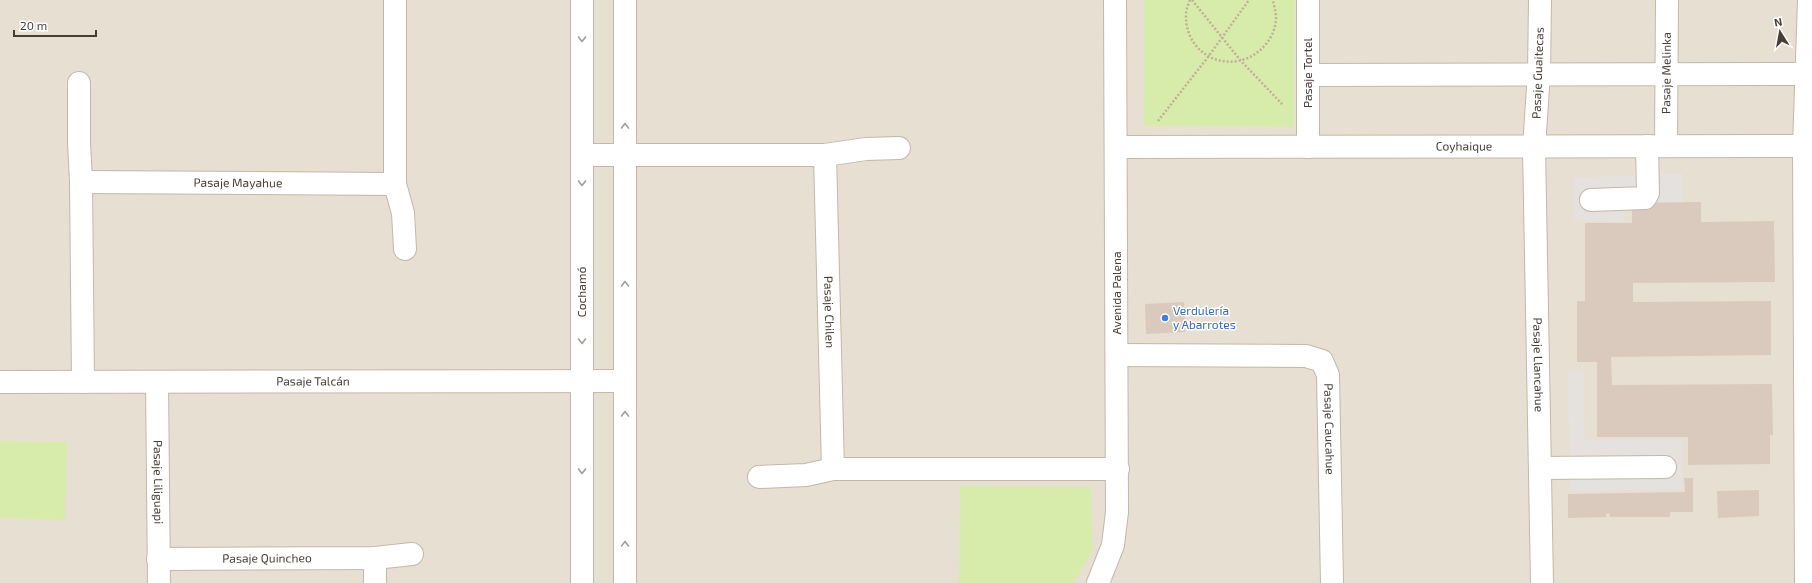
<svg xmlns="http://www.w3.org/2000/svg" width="1812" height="583" font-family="'Exo 2',sans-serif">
<rect width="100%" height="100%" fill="#f4eee5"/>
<path fill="#e8dfd3" d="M 0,0 L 1812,0 L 1812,583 L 0,583 Z"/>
<path fill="#d7ecab" d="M 1144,0 L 1295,0 L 1294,127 L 1144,126 Z
M 0,441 L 67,442 L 65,520 L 0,518 Z
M 960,486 L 1091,487 L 1093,550 L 1073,583 L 959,583 Z"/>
<path fill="#e4e1de" d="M 1683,173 L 1683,202 L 1625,203 L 1625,222 L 1574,220 L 1573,178 Z
M 1568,371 L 1583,371 L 1585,440 L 1683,439 L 1682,489 L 1570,491 Z"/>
<path fill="#dacabd" d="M 1701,202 L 1701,222 L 1774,221 L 1775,282 L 1633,283 L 1633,302 L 1771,301 L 1771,355 L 1611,357 L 1612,385 L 1772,384 L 1773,435 L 1770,435 L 1770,464 L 1688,465 L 1688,437 L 1597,437 L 1597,362 L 1577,362 L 1577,301 L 1585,301 L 1585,223 L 1632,223 L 1632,203 Z
M 1184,302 L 1185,332 L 1146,334 L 1145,304 Z
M 1684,478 L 1693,478 L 1693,512 L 1670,512 L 1670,517 L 1610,517 L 1609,513 L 1606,514 L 1606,517 L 1568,518 L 1568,494 L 1685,492 Z
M 1759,490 L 1759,516 L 1718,518 L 1717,491 Z"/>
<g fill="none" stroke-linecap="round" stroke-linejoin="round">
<defs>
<g id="minor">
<path d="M 395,0 L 395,184 L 403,213 L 405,249"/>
<path d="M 1308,0 L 1308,147"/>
<path id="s1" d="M 1540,0 L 1539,73 L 1534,147 L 1542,583"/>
<path d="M 1308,75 L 1812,74"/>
<path d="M 79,83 L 79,142 L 81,182 L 83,382"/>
<path id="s2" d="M 1666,146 L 1667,0"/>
<path id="s3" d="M 1116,147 L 1812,146"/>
<path d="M 582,155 L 825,155 L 866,149 L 899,148"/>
<path id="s4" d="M 825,155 L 833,469"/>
<path id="s5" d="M 81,182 L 395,184"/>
<path d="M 1591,200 L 1645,198 L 1648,193 L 1647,146"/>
<path id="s6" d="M 1117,355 L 1306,356 L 1322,361 L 1328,375 L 1332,583"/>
<path id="s7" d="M 0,382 L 625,381"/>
<path id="s8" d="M 157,382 L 159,583"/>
<path d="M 1540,468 L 1665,467"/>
<path d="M 759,477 L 806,475 L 833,469 L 1118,469"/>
<path id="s9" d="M 158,559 L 375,558 L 412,554"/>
<path d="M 375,583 L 375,558"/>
<path d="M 582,583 L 582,0"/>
<path d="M 625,583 L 625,0"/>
<path d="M 1098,583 L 1113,545 L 1117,512 L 1115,0"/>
<path d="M 1806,583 L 1804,147 L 1809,0"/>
</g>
</defs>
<use href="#minor" stroke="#c3b7aa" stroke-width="24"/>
<path stroke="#c3ae97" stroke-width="2.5" stroke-dasharray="2 2" stroke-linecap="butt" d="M 1190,0 C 1188,5 1186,10 1186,15 C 1185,60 1238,78 1266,44 C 1272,37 1276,27 1276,18 C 1276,12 1274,6 1273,0
M 1192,0 L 1241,61 L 1283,105
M 1158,121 L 1208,57 L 1249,0"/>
<use href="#minor" stroke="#fff" stroke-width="22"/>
</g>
<defs><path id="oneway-chevron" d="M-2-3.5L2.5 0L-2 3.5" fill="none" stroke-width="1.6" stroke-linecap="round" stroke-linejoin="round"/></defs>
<g stroke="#a39e9a">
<use href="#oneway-chevron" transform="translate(582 39) rotate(90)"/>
<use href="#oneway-chevron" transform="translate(625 126) rotate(-90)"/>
<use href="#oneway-chevron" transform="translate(582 183) rotate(90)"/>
<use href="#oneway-chevron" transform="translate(625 284) rotate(-90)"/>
<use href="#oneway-chevron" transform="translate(582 341) rotate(90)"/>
<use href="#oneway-chevron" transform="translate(625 414) rotate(-90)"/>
<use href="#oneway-chevron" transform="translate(582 471) rotate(90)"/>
<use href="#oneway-chevron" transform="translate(625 544) rotate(-90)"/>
</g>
<circle fill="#3f7fe0" stroke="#fff" stroke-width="1.5" cx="1165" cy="318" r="4"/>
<g text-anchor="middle" stroke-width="3" stroke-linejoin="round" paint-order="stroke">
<g font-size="12" fill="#473d34" stroke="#fff">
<text transform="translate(1308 73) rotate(-90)" y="4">Pasaje Tortel</text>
<text transform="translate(1538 73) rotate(-88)" y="4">Pasaje Guaitecas</text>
<text dy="4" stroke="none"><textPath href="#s2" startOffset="73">Pasaje Melinka</textPath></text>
<text dy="4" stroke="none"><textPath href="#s3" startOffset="348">Coyhaique</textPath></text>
<text dy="4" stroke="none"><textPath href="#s5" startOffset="157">Pasaje Mayahue</textPath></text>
<text transform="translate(582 292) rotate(-90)" y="4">Cochamó</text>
<text transform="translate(1117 293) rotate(-90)" y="4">Avenida Palena</text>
<text dy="4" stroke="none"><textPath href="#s4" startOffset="157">Pasaje Chilen</textPath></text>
<text dy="4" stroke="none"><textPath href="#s1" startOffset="365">Pasaje Llancahue</textPath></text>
<text dy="4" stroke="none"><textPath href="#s7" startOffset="313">Pasaje Talcán</textPath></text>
<text dy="4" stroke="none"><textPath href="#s6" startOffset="275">Pasaje Caucahue</textPath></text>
<text dy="4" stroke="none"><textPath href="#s8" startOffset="100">Pasaje Liliguapi</textPath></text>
<text dy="4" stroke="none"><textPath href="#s9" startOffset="109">Pasaje Quincheo</textPath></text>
</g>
<g font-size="12" fill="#366cbe" stroke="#fff" text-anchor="start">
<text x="1173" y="315">Verdulería<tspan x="1173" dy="14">y Abarrotes</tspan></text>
</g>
</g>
<g transform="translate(1780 32) rotate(349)" stroke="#ffffff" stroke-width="3" paint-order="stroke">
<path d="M0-3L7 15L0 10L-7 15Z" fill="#473d34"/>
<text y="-6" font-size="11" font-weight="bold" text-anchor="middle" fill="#473d34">N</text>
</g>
<path d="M14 30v6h82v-6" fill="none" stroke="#473d34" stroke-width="2"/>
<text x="20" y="30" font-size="12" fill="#473d34" stroke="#ffffff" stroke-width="3" paint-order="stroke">20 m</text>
</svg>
